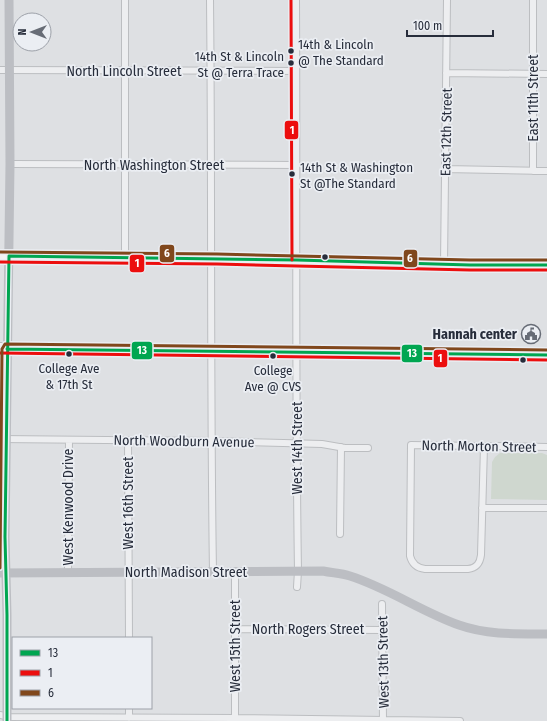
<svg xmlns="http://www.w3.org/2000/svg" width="547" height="721" font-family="'Fira Sans Condensed',sans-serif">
<rect width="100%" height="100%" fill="#dee0e3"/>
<path fill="#cfd7cf" d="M 500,453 L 542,453 L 547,455 L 547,500 L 491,499 L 492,462 L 495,457 Z"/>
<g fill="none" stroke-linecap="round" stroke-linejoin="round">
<defs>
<path id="street" d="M 125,0 L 125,258
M 210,0 C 212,191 210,381 213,572
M 296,0 C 297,190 295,381 298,571 L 297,587
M 0,70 L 296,71
M 446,73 L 547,74
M 10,164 L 297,165
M 445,169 L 547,171
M 533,171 L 533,0
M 444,264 L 447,0
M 0,439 L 211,441 L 322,444 L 345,448 L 368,448
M 128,441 L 129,638
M 484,446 L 481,555 C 480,563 477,568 468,569 L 425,569 C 417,568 412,564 410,556 L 411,445 L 478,446 L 491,446 L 547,447
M 482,508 L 547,508
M 340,534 L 341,447
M 68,573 L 69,440
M 382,604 L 383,721
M 234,629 L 383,630
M 129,708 L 129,718
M 0,715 L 10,717 L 235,718 L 460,721
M 235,720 L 235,572"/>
<path id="primary" d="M 0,257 L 217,259 L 470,265 L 547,265
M 0,348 L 547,355"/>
</defs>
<use href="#street" stroke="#bcbec1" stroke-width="8"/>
<use href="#primary" stroke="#bbbdc1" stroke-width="12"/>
<use href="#street" stroke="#edeef0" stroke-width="6"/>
<path stroke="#bcbec3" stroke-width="9" d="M 0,573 L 323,571 C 332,573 341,573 350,576 C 388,588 422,612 459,625 C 487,635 517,634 547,634
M 7,721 L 7,615 L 5,537 L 10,164 L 9,0"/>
<use href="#primary" stroke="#f2f3f4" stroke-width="10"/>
<defs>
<path id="bus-1" d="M 7,349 L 547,355
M 7,721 L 7,615 L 5,537 L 9,256 L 297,260 L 470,265 L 547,265"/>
<path id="bus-2" d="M 291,0 L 292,260
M 0,262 L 217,264 L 470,270 L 547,270
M 0,353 L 547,360"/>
<path id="bus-3" d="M 0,252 L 217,254 L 470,260 L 547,260
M 0,568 L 2,349 L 5,344 L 547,350"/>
</defs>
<use href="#bus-1" stroke="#ebeef3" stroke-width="6"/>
<use href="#bus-2" stroke="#ebeef3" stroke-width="6"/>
<use href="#bus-3" stroke="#ebeef3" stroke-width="6"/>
<use href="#bus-1" stroke="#00a651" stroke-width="3"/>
<use href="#bus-2" stroke="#ec0e0e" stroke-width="3"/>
<use href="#bus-3" stroke="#80471c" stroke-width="3"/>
</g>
<defs>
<symbol id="civic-ring" viewBox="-11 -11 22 22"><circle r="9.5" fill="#ebeef3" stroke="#676c76" stroke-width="1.5"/><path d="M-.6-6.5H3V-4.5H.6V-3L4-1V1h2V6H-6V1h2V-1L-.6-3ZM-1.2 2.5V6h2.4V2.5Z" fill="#676c76"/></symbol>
</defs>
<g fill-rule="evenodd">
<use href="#civic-ring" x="520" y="323" width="22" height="22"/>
</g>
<g fill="#272d3b" stroke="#ebeef3" stroke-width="1.5">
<circle cx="291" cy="51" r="3.5"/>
<circle cx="291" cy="63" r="3.5"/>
<circle cx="292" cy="174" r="3.5"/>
<circle cx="325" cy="257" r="3.5"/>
<circle cx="69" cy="354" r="3.5"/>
<circle cx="273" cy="356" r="3.5"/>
<circle cx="523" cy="360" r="3.5"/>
</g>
<g text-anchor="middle" stroke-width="3.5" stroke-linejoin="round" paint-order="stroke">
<g font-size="13" fill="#272d3b" stroke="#ebeef3" text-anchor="start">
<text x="298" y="49">14th &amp; Lincoln<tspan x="298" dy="16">@ The Standard</tspan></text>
<text x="284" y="61" text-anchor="end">14th St &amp; Lincoln<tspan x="284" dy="16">St @ Terra Trace</tspan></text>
<text x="300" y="172">14th St &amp; Washington<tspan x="300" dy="16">St @The Standard</tspan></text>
<text x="69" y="373" text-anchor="middle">College Ave<tspan x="69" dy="16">&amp; 17th St</tspan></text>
<text x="273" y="375" text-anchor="middle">College<tspan x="273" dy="16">Ave @ CVS</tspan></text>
</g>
<g font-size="14" fill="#272d3b" stroke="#ebeef3">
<text x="124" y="76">North Lincoln Street</text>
<text transform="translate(533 98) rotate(-90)" y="5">East 11th Street</text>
<text transform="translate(446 132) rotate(-89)" y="5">East 12th Street</text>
<text x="154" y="170">North Washington Street</text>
<text transform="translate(184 441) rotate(1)" y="5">North Woodburn Avenue</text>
<text transform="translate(479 446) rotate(1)" y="5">North Morton Street</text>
<text transform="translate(297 448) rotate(-90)" y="5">West 14th Street</text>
<text transform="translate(128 503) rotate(-90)" y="5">West 16th Street</text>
<text transform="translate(68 507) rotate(-90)" y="5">West Kenwood Drive</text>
<text x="186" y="577">North Madison Street</text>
<text x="308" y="634">North Rogers Street</text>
<text transform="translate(235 646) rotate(-90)" y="5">West 15th Street</text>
<text transform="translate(383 662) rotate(-91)" y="5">West 13th Street</text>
</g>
<g font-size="14" font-weight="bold" fill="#272d3b" stroke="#ebeef3" text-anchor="end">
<text x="517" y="339">Hannah center</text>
</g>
</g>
<g stroke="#ebeef3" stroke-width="1.5">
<rect x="284" y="120" width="15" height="20" rx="4" fill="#ec0e0e"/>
<rect x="159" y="244" width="16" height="19" rx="4" fill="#80471c"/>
<rect x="403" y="249" width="15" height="19" rx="4" fill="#80471c"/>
<rect x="129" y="254" width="16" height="19" rx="4" fill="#ec0e0e"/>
<rect x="131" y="341" width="22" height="19" rx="4" fill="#00a651"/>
<rect x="401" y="344" width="22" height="19" rx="4" fill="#00a651"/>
<rect x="433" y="349" width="15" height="19" rx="4" fill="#ec0e0e"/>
</g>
<g font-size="11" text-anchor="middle" font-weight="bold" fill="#fff">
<text x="292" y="134">1</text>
<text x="167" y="257">6</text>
<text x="410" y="262">6</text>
<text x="137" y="267">1</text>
<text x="142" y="354">13</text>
<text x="412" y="357">13</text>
<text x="440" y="362">1</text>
</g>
<rect x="12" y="637" width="140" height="72" fill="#ebeef3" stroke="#9da1a9"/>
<rect x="20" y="650" width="20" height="6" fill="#00a651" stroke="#9da1a9"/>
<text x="48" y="657" font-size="12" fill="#272d3b">13</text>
<rect x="20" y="670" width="20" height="6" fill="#ec0e0e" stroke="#9da1a9"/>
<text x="48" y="677" font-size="12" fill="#272d3b">1</text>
<rect x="20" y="690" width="20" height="6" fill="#80471c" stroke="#9da1a9"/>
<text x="48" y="697" font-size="12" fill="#272d3b">6</text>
<g transform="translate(32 32) rotate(270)"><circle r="19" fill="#ebeef3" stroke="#9da1a9"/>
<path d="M0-3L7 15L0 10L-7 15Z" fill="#676c76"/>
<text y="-6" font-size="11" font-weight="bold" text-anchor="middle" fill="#272d3b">N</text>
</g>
<path d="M407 30v6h86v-6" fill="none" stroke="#272d3b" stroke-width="2"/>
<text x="413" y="30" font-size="12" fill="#272d3b" stroke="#ebeef3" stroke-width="3" paint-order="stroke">100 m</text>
</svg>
